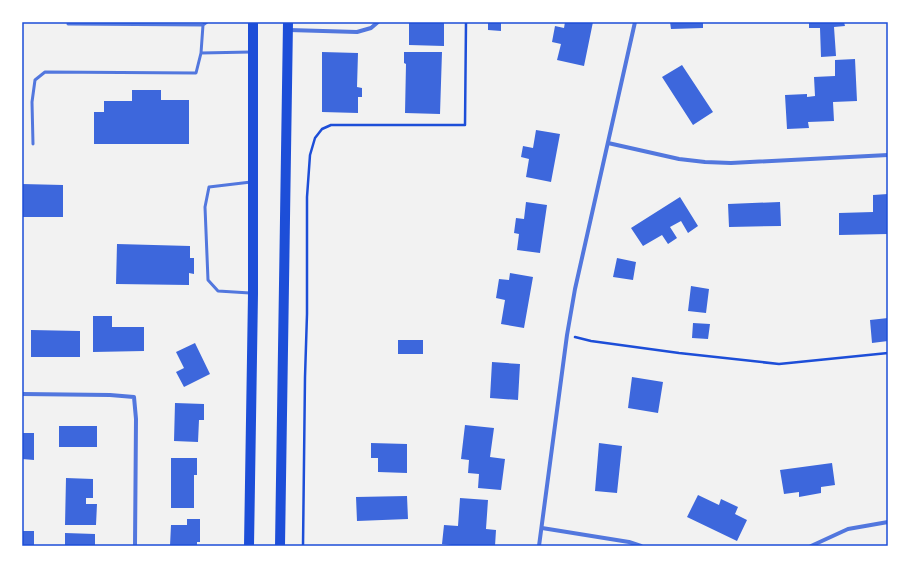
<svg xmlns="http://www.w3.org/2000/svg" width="910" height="568" font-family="'DejaVu Sans',sans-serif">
<rect width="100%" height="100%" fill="#f2f2f2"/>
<path fill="#3d67dc" d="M 409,22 L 444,22 L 444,46 L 409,45 Z
M 488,22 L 501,22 L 501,31 L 488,30 Z
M 565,22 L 593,22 L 584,66 L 557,60 L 561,44 L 552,42 L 555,26 L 564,28 Z
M 670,22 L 703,22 L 703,28 L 671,29 Z
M 809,22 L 844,22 L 845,26 L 834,27 L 836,56 L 821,57 L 820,28 L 809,28 Z
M 322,52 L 358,53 L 357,87 L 362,88 L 362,97 L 358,97 L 358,113 L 322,112 Z
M 404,52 L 442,52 L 440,114 L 405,113 L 406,64 L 404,63 Z
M 855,59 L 857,101 L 833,102 L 834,121 L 808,122 L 809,128 L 787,129 L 785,95 L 807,94 L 807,97 L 815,96 L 814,77 L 835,76 L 835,60 Z
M 682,65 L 713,112 L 693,125 L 662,77 Z
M 132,90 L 161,90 L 161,100 L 189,100 L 189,144 L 94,144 L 94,112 L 104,112 L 104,101 L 132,101 Z
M 536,130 L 560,134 L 551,182 L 526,177 L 529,159 L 521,157 L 523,146 L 533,148 Z
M 22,184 L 63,185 L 63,217 L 22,217 Z
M 888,194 L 888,234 L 839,235 L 839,213 L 873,212 L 873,195 Z
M 680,197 L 698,226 L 688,233 L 681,221 L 670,227 L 677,238 L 668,244 L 662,235 L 643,246 L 631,228 Z
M 526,202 L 547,205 L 540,253 L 517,250 L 519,234 L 514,233 L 516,218 L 524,219 Z
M 780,202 L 781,226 L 729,227 L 728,204 Z
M 117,244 L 190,246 L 190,258 L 194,258 L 194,274 L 189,273 L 189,285 L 116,284 Z
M 617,258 L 636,262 L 633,280 L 613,277 Z
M 510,273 L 533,277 L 524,328 L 501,324 L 505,300 L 496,298 L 499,279 L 509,280 Z
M 691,286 L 709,289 L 706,313 L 688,311 Z
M 93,316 L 112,316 L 112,327 L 144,327 L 144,351 L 93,352 Z
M 888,318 L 888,341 L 872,343 L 870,320 Z
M 693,323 L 710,324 L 708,339 L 692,338 Z
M 31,330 L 80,331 L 80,357 L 31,357 Z
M 398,340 L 423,340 L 423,354 L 398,354 Z
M 195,343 L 210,374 L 184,387 L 176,372 L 184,368 L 176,352 Z
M 492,362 L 520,364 L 518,400 L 490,398 Z
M 632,377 L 663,382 L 658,413 L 628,408 Z
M 175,403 L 204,404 L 204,420 L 199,420 L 198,442 L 174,441 Z
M 465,425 L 494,428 L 490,457 L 505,459 L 501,490 L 478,488 L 479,474 L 468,473 L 469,460 L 461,459 Z
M 59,426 L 97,426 L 97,447 L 59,447 Z
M 22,433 L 34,433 L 34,460 L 22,459 Z
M 371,443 L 407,444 L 407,473 L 378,472 L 378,458 L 371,458 Z
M 599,443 L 622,446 L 617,493 L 595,491 Z
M 171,458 L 197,458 L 197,475 L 194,475 L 194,508 L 171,508 Z
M 832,463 L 835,485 L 821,487 L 821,493 L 799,497 L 799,492 L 784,494 L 780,470 Z
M 66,478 L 93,479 L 93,498 L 86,498 L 86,504 L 97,504 L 96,525 L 65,525 Z
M 698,495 L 719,505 L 721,499 L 738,507 L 735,514 L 747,520 L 737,541 L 687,517 Z
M 407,496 L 408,519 L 357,521 L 356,497 Z
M 460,498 L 488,500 L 486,529 L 496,530 L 495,546 L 460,546 L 442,544 L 444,525 L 458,526 Z
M 187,519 L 200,519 L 200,542 L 197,542 L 197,546 L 170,546 L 171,525 L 187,525 Z
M 22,531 L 34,531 L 34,546 L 22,546 Z
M 65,533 L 95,534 L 95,546 L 65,546 Z"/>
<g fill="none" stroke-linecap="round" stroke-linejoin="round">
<path stroke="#1d4ed8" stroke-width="2.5" d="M 575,337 L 591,341 L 679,353 L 779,364 L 888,353
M 303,546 L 305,377 L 307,314 L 307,197 L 310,155 L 315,138 L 322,129 L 331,125 L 465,125 L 466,22"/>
<path stroke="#5277de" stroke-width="3" d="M 68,24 L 203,25
M 201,53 L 203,25 L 207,22
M 33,144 L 32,102 L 35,80 L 45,72 L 196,73 L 201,53 L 251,52
M 250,293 L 218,291 L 208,280 L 205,207 L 209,187 L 251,182"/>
<path stroke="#5277de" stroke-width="4" d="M 289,30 L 357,32 L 371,28 L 378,22
M 608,143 L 679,159 L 705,162 L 731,163 L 888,155
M 22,394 L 110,395 L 134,397 L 136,419 L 135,546
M 542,528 L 629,542 L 641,546
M 539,546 L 567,335 L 575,289 L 635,22
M 811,546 L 848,529 L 888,522"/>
<path stroke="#1d4ed8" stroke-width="10" d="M 249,546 L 253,294 L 253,22
M 280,546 L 288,22"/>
</g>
<rect width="910" height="568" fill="none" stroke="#ffffff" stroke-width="46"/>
<rect x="23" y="23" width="864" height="522" fill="none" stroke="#1d4ed8" stroke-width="1.5"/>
</svg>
